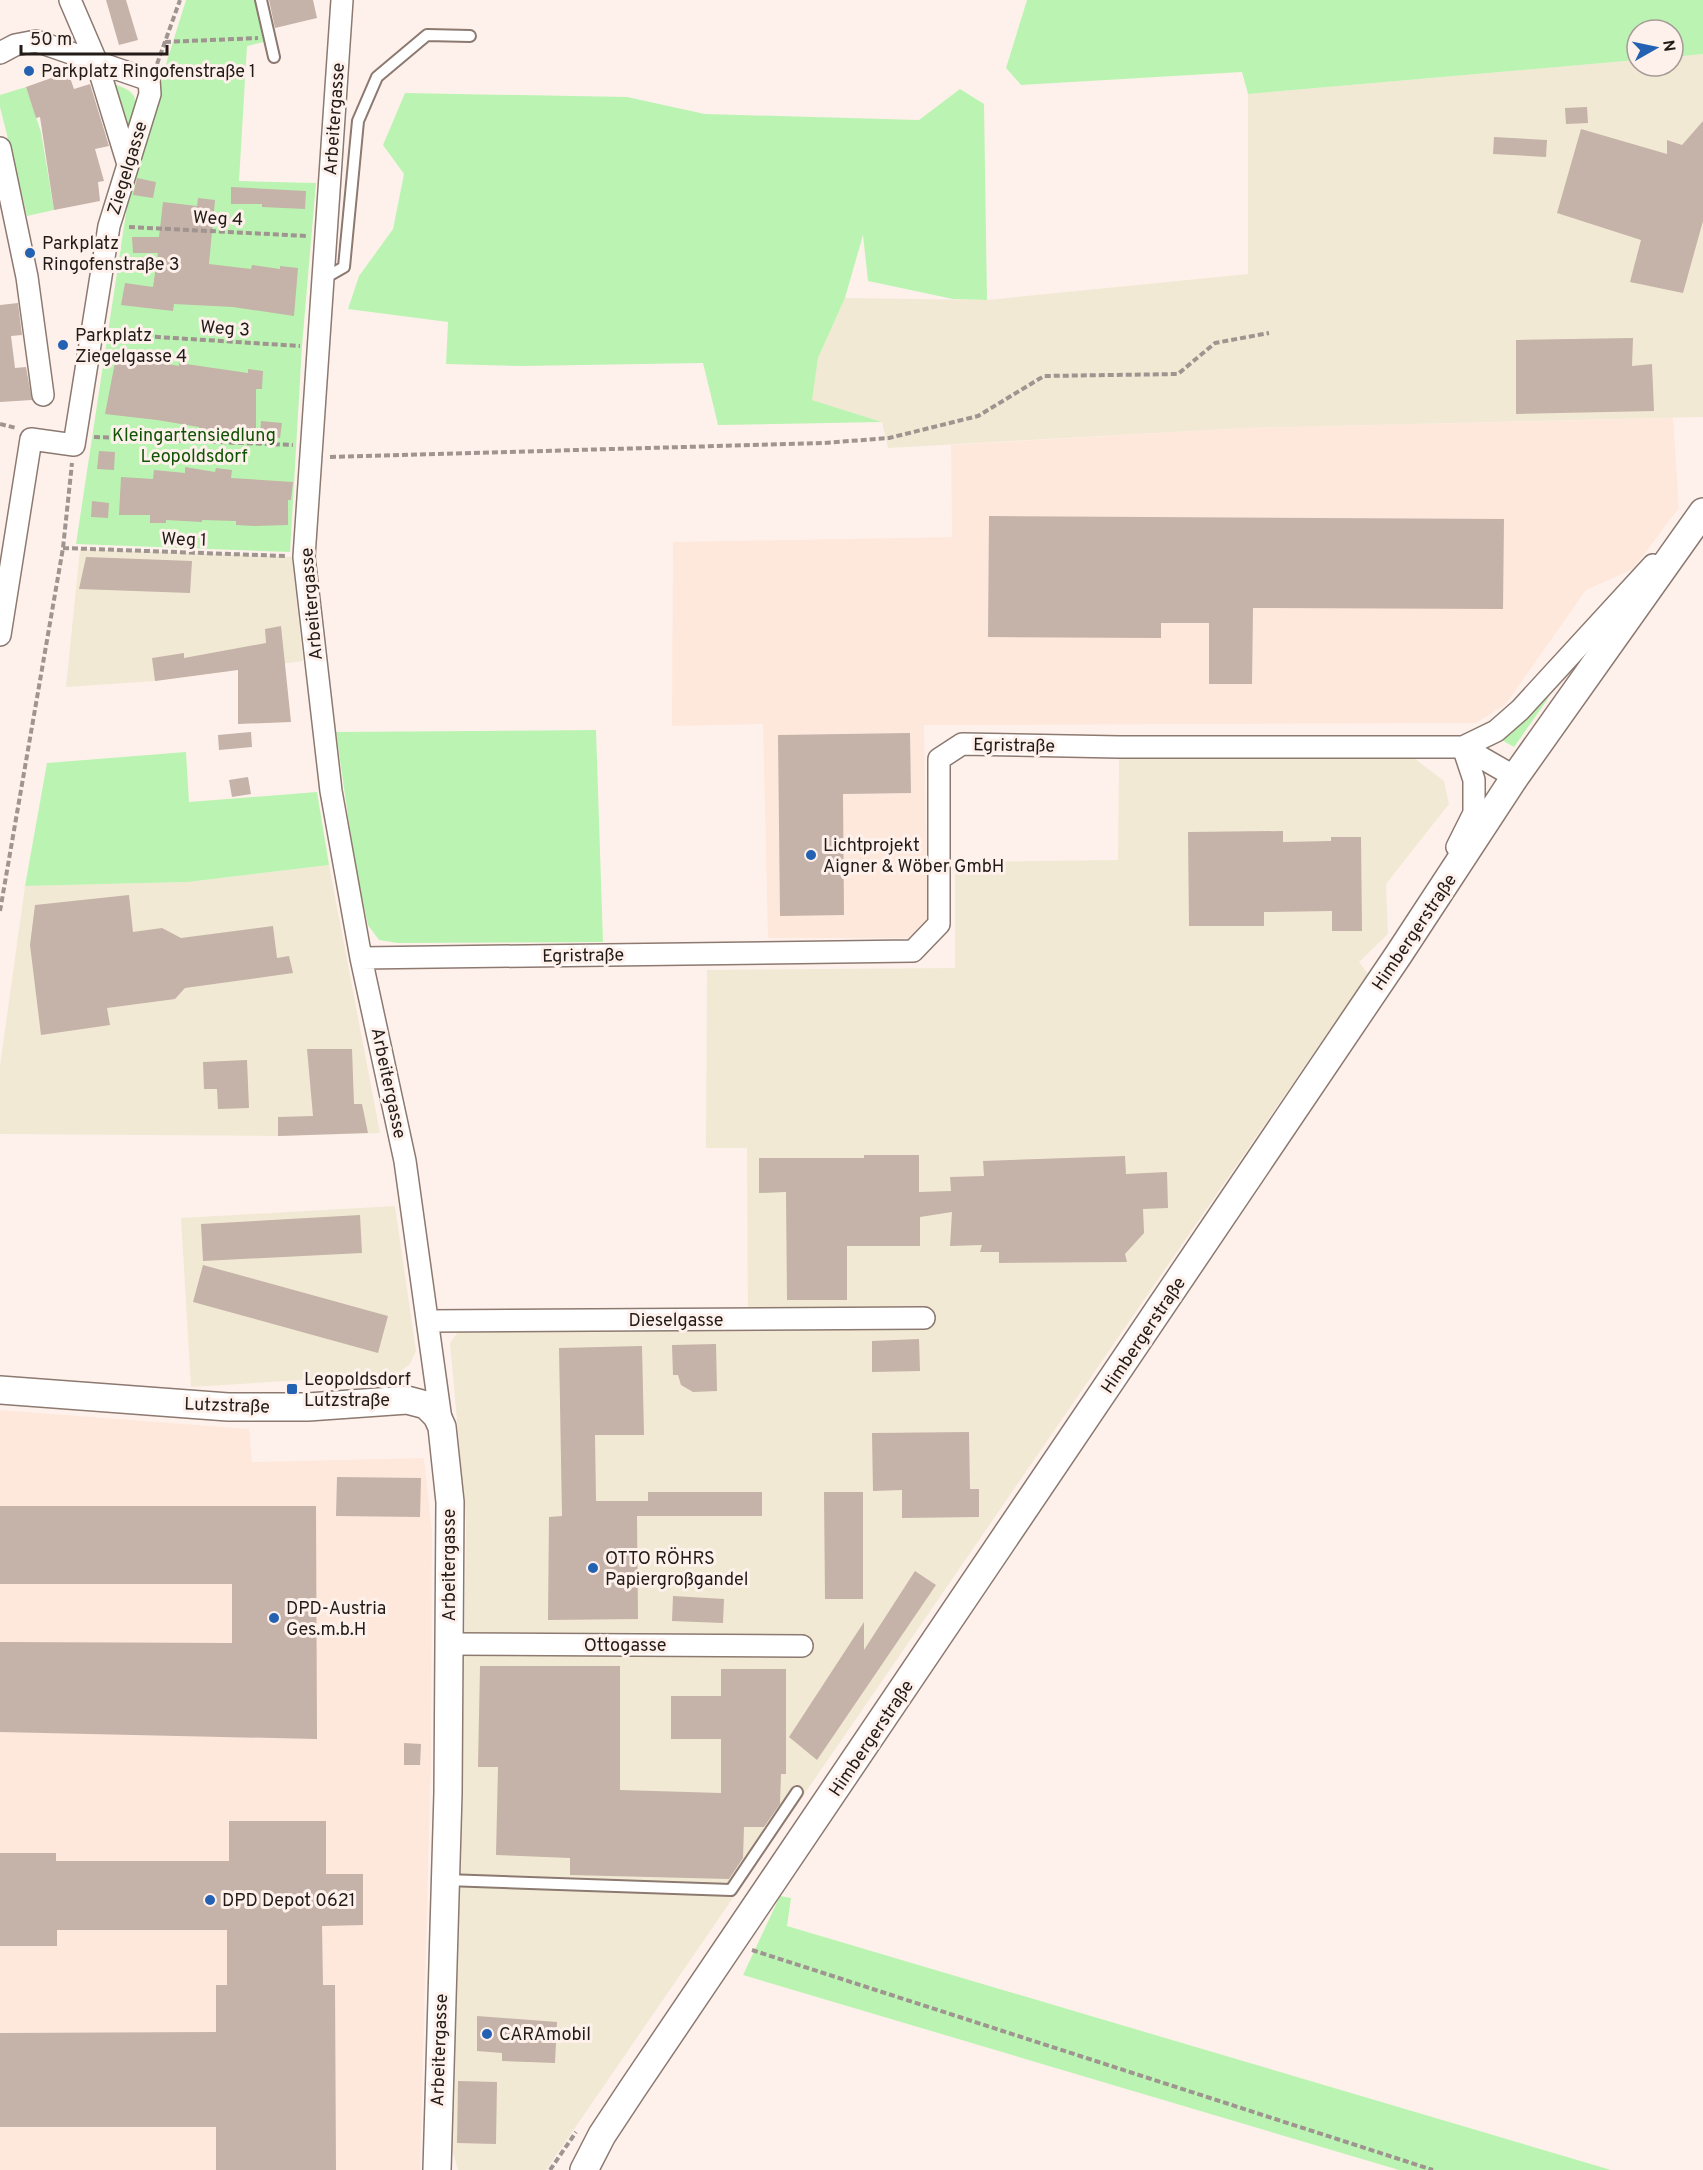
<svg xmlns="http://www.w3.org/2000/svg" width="1703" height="2170" font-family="Overpass,sans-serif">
<rect width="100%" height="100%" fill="#fef1eb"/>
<path fill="#fee8dc" d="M 1673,418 L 1679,508 L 1633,569 L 1586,590 L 1505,705 L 1476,723 L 924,725 L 928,921 L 908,938 L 768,938 L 763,724 L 672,726 L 673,542 L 952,537 L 951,445 L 1246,428 Z
M 0,1410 L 249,1429 L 252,1462 L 424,1458 L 432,1532 L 431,1763 L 420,2170 L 0,2170 Z"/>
<path fill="#f2e9d4" d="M 1703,54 L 1703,417 L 1246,428 L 888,448 L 882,422 L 811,400 L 818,358 L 845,298 L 987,300 L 1248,274 L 1248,94 L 1637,60 L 1637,66 L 1673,66 L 1673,57 Z
M 80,549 L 292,557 L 303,661 L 155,681 L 66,687 Z
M 1406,752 L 1444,781 L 1449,804 L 1386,884 L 1388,934 L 1359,962 L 1368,974 L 546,2170 L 458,2170 L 452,2150 L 453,2054 L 462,1815 L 466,1522 L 450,1343 L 458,1332 L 748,1328 L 747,1148 L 706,1148 L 707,970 L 955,968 L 955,862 L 1118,860 L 1119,759 Z
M 329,865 L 380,1133 L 278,1136 L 0,1134 L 0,1066 L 25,886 L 188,882 Z
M 395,1206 L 416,1351 L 410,1364 L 397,1374 L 191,1387 L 181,1218 Z"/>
<path fill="#bbf4b2" d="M 186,0 L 255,0 L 264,42 L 247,46 L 239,181 L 316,183 L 302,346 L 290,552 L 76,544 L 132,173 Z
M 1027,0 L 1703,0 L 1703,54 L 1673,57 L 1673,30 L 1637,30 L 1637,60 L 1248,94 L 1242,72 L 1021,85 L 1006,68 Z
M 114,84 C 144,94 136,103 128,128 Z
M 26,87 L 41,132 L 54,210 L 27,216 L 0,107 L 0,95 Z
M 960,89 L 984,104 L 987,300 L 953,299 L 868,281 L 863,235 L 845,298 L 818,358 L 812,400 L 882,422 L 718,425 L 703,363 L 522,366 L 446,364 L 448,322 L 348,309 L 359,276 L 393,229 L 404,174 L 383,145 L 405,93 L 627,97 L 705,114 L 919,120 Z
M 1546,693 L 1549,695 L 1547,700 L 1514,747 L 1500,739 Z
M 596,730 L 603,942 L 398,943 L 379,940 L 368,925 L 355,865 L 336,732 Z
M 186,752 L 189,802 L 317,792 L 329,865 L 188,882 L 25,886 L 47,763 Z
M 780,1896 L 791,1898 L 787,1926 L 1611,2170 L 1399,2170 L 743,1975 Z"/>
<path fill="#c5b2a8" d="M 106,0 L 126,0 L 138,40 L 119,45 Z
M 269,0 L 313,0 L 317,18 L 275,28 Z
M 68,72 L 74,89 L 90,84 L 109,146 L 95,149 L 104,181 L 98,182 L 100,201 L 54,210 L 40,117 L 36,118 L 26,87 Z
M 1587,107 L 1588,123 L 1566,124 L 1565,108 Z
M 1703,121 L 1703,221 L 1683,293 L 1630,282 L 1641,240 L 1557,213 L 1581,129 L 1667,154 L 1667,140 L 1682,145 Z
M 1494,137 L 1547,140 L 1546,157 L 1493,154 Z
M 137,178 L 156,182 L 153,198 L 133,195 Z
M 231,187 L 306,191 L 305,209 L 262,207 L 262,204 L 231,204 Z
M 198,198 L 215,200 L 209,264 L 251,269 L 252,265 L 280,269 L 280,266 L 298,268 L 294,316 L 233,307 L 174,304 L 173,311 L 121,305 L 125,283 L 153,287 L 158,253 L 133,253 L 132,237 L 159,237 L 163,202 L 197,206 Z
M 18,303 L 22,335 L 11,336 L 15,368 L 26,367 L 32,400 L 0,402 L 0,305 Z
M 1633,338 L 1632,366 L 1652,364 L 1654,411 L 1516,414 L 1516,340 Z
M 117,352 L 133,354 L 132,358 L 179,366 L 179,363 L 248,373 L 248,369 L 263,371 L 262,389 L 256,389 L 256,432 L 199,430 L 199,427 L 157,420 L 105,414 Z
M 261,421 L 282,423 L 280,438 L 260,436 Z
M 99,451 L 115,452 L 114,470 L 97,469 Z
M 185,467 L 215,472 L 216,468 L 232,470 L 231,478 L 293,482 L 291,500 L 288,500 L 288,525 L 254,526 L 236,525 L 236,521 L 202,520 L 202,522 L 166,520 L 166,523 L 150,523 L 150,515 L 119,515 L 121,477 L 153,479 L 154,470 L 185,473 Z
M 92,501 L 109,503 L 108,518 L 91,517 Z
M 989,516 L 1504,519 L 1503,609 L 1253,608 L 1252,684 L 1209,684 L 1209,623 L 1161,623 L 1161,638 L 988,637 Z
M 86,557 L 192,561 L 190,593 L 79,589 Z
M 281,626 L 291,722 L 238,724 L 238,670 L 155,681 L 152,658 L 184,653 L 184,658 L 266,643 L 265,629 Z
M 251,732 L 252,747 L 219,750 L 218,735 Z
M 910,733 L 911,793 L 843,794 L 844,915 L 780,916 L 778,735 Z
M 248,777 L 251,794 L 232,797 L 229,780 Z
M 1283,831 L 1283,842 L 1331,841 L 1331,837 L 1361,837 L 1362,931 L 1332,931 L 1332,911 L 1264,912 L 1264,926 L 1189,926 L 1188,832 Z
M 129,895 L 133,932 L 162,928 L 181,938 L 273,926 L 277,958 L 289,956 L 293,973 L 185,988 L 175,999 L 107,1008 L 110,1025 L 41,1035 L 30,945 L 35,905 Z
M 307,1049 L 352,1049 L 354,1104 L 362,1104 L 368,1133 L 278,1136 L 278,1117 L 313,1116 Z
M 247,1060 L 249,1108 L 218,1109 L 217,1089 L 204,1089 L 203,1062 Z
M 864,1155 L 919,1155 L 919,1192 L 951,1191 L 950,1177 L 984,1176 L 983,1161 L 1125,1156 L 1126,1174 L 1167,1172 L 1168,1208 L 1143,1209 L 1144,1233 L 1125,1254 L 1127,1262 L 999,1263 L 999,1252 L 980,1252 L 982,1245 L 950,1246 L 952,1212 L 920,1217 L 920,1246 L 847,1246 L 847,1300 L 787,1300 L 786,1192 L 759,1193 L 759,1158 L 864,1158 Z
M 360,1215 L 362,1253 L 203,1261 L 201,1224 Z
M 203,1265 L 388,1316 L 378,1353 L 193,1302 Z
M 919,1339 L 920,1371 L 872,1372 L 872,1341 Z
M 716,1344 L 717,1391 L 693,1392 L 681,1385 L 678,1375 L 673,1375 L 672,1345 Z
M 642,1346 L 644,1435 L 595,1435 L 596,1501 L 648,1501 L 648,1492 L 762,1492 L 762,1516 L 637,1516 L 638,1619 L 548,1620 L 549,1517 L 562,1516 L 559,1348 Z
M 969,1432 L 970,1489 L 979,1489 L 979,1517 L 902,1518 L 902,1490 L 873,1491 L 872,1433 Z
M 337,1477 L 421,1478 L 420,1517 L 336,1516 Z
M 824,1492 L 863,1492 L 863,1599 L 825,1599 Z
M 0,1506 L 316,1506 L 317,1739 L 0,1732 L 0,1642 L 232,1643 L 232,1584 L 0,1584 Z
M 915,1571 L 936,1585 L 817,1760 L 789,1737 L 864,1622 L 864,1650 Z
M 673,1596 L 724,1599 L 723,1623 L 672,1621 Z
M 480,1666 L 620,1666 L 620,1790 L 721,1793 L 721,1739 L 671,1739 L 671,1696 L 721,1696 L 721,1669 L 786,1669 L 786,1774 L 781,1774 L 780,1804 L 764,1827 L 744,1827 L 743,1858 L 729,1879 L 570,1875 L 570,1858 L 496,1855 L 498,1767 L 478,1767 Z
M 404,1743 L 421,1744 L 420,1765 L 404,1765 Z
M 229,1821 L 326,1821 L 326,1874 L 363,1874 L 363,1925 L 322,1926 L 323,1985 L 335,1985 L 336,2170 L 216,2170 L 216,2127 L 0,2127 L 0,2033 L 216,2032 L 216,1985 L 227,1985 L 227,1930 L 57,1930 L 57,1946 L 0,1946 L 0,1853 L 56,1853 L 56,1861 L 229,1861 Z
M 477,2016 L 557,2022 L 555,2063 L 502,2061 L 502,2053 L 477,2051 Z
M 458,2081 L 497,2082 L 496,2144 L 457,2143 Z"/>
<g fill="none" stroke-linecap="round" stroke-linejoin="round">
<defs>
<path id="service" d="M 261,0 L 274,57
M 323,279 L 344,267 L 358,121 L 377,77 L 427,35 L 470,36
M 446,1880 L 731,1890 L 797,1792"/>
<path id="minor" d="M 70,0 L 97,63 L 127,161
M 342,0 L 304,557 L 331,791 L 361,958 L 405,1161 L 442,1427
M 0,53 L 15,45 L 36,41 L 149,80 L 150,94 L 109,226 L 74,445 L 31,439 L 0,635
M 0,148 L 27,277 L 43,395
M 1457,847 L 1474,813 L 1474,780 L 1463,747 L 1496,731 L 1520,710 L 1653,565
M 361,958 L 913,951 L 939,924 L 939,759 L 962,744 L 1119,747 L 1463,747 L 1515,777
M 428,1321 L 924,1318
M 449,1644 L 802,1646"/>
<path id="tertiary" d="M 0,1390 L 228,1407 L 308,1407 L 407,1400 L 426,1405 L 437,1416 L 442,1427 L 450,1502 L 448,1793 L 437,2170
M 584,2170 L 602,2135 L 633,2088 L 1399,954 L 1515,777 L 1703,512"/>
</defs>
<use href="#service" stroke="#8c7970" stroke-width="14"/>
<use href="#minor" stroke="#8c7970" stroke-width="24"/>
<use href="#tertiary" stroke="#8c7970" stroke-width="30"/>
<path stroke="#9f948f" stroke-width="4" stroke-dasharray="6 3" stroke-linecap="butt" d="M 165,42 L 258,38
M 157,64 L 180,0
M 129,227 L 308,236
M 110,334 L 300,346
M 0,424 L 16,428
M 94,437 L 293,445
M 330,457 L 824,443 L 889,438 L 978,416 L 1044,376 L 1178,374 L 1215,343 L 1269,333
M 63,548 L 286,556
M 0,911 L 63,548 L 72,463
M 752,1950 L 1433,2170
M 550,2170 L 576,2132"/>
<use href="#service" stroke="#fff" stroke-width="10"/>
<use href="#minor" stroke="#fff" stroke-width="21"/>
<use href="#tertiary" stroke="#fff" stroke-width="27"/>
</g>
<g fill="#2461b2" stroke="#fef1eb" stroke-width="2">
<circle cx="29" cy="71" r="6"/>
<circle cx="30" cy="253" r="6"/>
<circle cx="63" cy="345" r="6"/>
<circle cx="811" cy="855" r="6"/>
<rect x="286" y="1383" width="12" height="12" rx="3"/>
<circle cx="593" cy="1568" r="6"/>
<circle cx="274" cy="1618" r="6"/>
<circle cx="210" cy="1900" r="6"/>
<circle cx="487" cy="2034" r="6"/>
</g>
<g text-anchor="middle" stroke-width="6" stroke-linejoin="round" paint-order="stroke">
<g font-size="18" fill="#221b17" stroke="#fef1eb" text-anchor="start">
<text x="41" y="77">Parkplatz Ringofenstraße 1</text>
<text x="42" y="249">Parkplatz<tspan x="42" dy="21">Ringofenstraße 3</tspan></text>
<text x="75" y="341">Parkplatz<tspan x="75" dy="21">Ziegelgasse 4</tspan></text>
<text x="823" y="851">Lichtprojekt<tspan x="823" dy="21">Aigner &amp; Wöber GmbH</tspan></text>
<text x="304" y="1385">Leopoldsdorf<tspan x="304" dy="21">Lutzstraße</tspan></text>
<text x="605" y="1564">OTTO RÖHRS<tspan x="605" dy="21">Papiergroßgandel</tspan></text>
<text x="286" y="1614">DPD-Austria<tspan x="286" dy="21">Ges.m.b.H</tspan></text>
<text x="222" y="1906">DPD Depot 0621</text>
<text x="499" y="2040">CARAmobil</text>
</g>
<g font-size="18" fill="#221b17" stroke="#fef1eb">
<text transform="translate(334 119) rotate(-86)" y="6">Arbeitergasse</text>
<text transform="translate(127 168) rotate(-73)" y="6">Ziegelgasse</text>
<text transform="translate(218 218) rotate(3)" y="6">Weg 4</text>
<text transform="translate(225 328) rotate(4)" y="6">Weg 3</text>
<text transform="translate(184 539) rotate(2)" y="6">Weg 1</text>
<text transform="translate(311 604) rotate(-95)" y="6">Arbeitergasse</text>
<text transform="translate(1014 745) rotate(1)" y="6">Egristraße</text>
<text transform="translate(1414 932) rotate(-56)" y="6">Himbergerstraße</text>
<text transform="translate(583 955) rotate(-1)" y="6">Egristraße</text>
<text transform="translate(389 1083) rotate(78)" y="6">Arbeitergasse</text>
<text x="676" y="1326">Dieselgasse</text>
<text transform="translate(1143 1335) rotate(-56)" y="6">Himbergerstraße</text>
<text transform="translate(227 1405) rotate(2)" y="6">Lutzstraße</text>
<text transform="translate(449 1565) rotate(-90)" y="6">Arbeitergasse</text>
<text x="625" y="1651">Ottogasse</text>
<text transform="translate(871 1738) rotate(-56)" y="6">Himbergerstraße</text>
<text transform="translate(439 2050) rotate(-88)" y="6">Arbeitergasse</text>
</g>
<g font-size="18" fill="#0f5404" stroke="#fef1eb">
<text x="194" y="441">Kleingartensiedlung<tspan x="194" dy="21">Leopoldsdorf</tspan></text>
</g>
</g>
<g transform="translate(1655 48) rotate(81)"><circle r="28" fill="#fef1eb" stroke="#a69b96" stroke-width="1.5"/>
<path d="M0-4.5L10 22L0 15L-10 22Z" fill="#2461b2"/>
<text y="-9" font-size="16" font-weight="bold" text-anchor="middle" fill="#221b17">N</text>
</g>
<path d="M21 45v9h146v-9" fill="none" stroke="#221b17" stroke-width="3"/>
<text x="30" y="45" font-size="18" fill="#221b17" stroke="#fef1eb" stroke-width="4.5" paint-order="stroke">50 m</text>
</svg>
